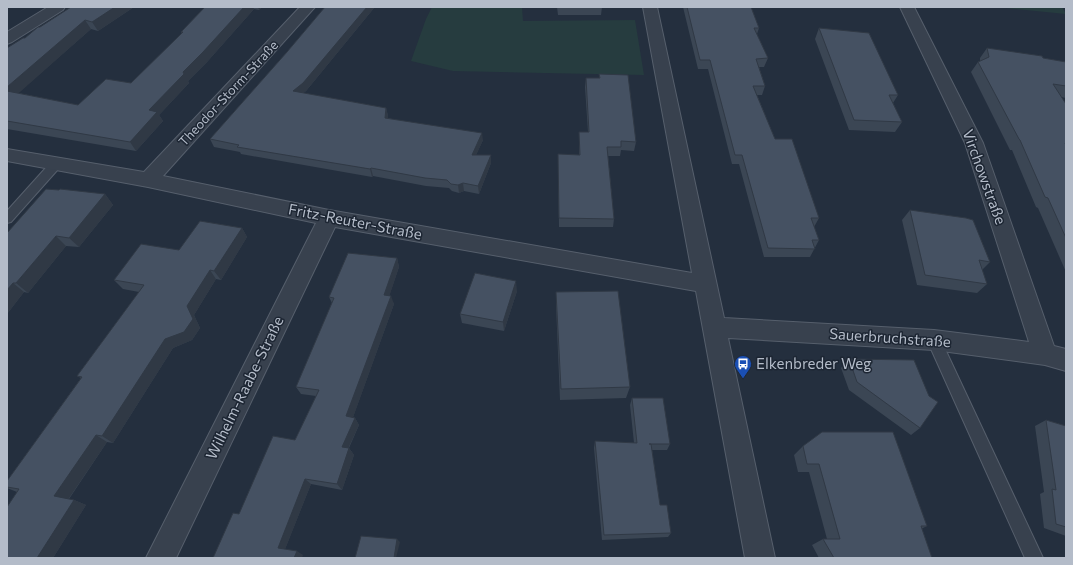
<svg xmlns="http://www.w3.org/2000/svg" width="1073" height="565" font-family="Commissioner,sans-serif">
<rect width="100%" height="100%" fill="#242f3e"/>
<path fill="#263c3f" d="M 432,7 L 522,7 L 523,21 L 635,20 L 644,75 L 453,71 L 411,61 L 426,19 Z
M 997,7 L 1062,7 L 1066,14 Z"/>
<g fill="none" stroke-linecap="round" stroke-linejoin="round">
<defs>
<path id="service" d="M 56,160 L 60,161 L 62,164 L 60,167 L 11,222 L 7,223 L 7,211 L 52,161 Z
M 934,334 L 939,336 L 1043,558 L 1025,558 L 927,340 L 929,336 Z"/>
<path id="minor" d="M 48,7 L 65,7 L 63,10 L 12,42 L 7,44 L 7,32 Z
M 300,7 L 315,7 L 163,176 L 329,210 L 692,273 L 643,7 L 657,7 L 724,318 L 934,330 L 1029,342 L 965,143 L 900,7 L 914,7 L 983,143 L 1054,346 L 1066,349 L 1066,371 L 1045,365 L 934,350 L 728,338 L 775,558 L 745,558 L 696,291 L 335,227 L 176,558 L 146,558 L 316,223 L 148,187 L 7,161 L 7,149 L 144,172 Z"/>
</defs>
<use href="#service" stroke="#565f6c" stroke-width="2"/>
<use href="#minor" stroke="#565f6c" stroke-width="2"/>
<use href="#service" fill="#38414e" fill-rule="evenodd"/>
<use href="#minor" fill="#38414e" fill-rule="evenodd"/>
</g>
<path fill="#3b4654" d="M 134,7 L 98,31 L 91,29 L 18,93 L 78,105 L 131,83 L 182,34 L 181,32 L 205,7 L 262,7 L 259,10 L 254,9 L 207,62 L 188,81 L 189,83 L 159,115 L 163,121 L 136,151 L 7,129 L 7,48 L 25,38 L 40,27 Z
M 325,7 L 380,7 L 379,8 L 374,8 L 306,91 L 303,93 L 386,108 L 388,116 L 388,118 L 483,140 L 476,155 L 491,163 L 479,194 L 464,191 L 459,193 L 452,191 L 449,188 L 426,186 L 373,176 L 372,177 L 241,154 L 240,152 L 214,147 L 210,139 L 287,52 Z
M 557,7 L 602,7 L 601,15 L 558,15 Z
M 683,7 L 751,7 L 759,28 L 757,34 L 768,58 L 764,67 L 759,67 L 765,86 L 762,95 L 757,95 L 775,139 L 819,218 L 814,227 L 819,240 L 810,257 L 764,257 L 739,164 L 732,164 L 708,69 L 698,69 Z
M 819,28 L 898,95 L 893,103 L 902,122 L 895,132 L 849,130 L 815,39 Z
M 987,48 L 1066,62 L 1066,98 L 1061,97 L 1066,104 L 1066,272 L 1038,208 L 1036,207 L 1012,150 L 1010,150 L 971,72 L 978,62 L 980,61 L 980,58 Z
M 599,74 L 636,142 L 634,151 L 621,150 L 620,156 L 608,156 L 614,219 L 613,227 L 559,227 L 558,154 L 579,155 L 579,132 L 588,132 L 585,87 L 586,78 L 599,78 Z
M 105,194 L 113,205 L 79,247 L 66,246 L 28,293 L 24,292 L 7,314 L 7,233 Z
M 910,210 L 990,262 L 982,270 L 987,284 L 977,293 L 917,285 L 902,220 Z
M 242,228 L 247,237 L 221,280 L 216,279 L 194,315 L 200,328 L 192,340 L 173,348 L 113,443 L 107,442 L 69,499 L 74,500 L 86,505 L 53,558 L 7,558 L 17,492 L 7,488 L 7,481 L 81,378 L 77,376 L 139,292 L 123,289 L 114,280 L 179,250 Z
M 397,258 L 399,267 L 389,296 L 394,304 L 353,417 L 355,418 L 359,425 L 349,448 L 354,455 L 342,490 L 311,484 L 285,549 L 303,555 L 213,558 L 239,514 L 295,440 L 316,396 L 301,394 L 296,387 L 332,303 L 329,297 Z
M 517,291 L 504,331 L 462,323 L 460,314 Z
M 556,292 L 630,387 L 626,398 L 560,400 L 556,305 Z
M 849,359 L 920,428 L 911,435 L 849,390 L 841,368 Z
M 632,398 L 670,444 L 667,450 L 652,450 L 660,505 L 671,533 L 668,537 L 602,540 L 594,448 L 595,441 L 634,443 L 630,405 Z
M 1046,420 L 1066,426 L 1066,536 L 1044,528 L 1040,494 L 1044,492 L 1035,426 Z
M 803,446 L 927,526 L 921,529 L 932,558 L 819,558 L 812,545 L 823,539 L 827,539 L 809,472 L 798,472 L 794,455 Z"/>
<path fill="#303945" d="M 115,7 L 134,7 L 98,31 L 92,22 Z
M 244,7 L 253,7 L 254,9 L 207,62 L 188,81 L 189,83 L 159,115 L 163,121 L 136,151 L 130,142 L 149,110 L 183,72 Z
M 258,7 L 262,7 L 259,10 Z
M 367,7 L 374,7 L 374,8 L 306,91 L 296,99 L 293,91 Z
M 85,20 L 91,29 L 11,100 L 7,95 L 7,87 Z
M 386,108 L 388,116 L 387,126 L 385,118 Z
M 482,133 L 483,140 L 473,162 L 472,155 Z
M 491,155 L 491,163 L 479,194 L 478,186 Z
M 371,168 L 373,176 L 372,177 L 370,169 Z
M 463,183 L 464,191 L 459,193 L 458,185 Z
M 105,194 L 113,205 L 79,247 L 69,238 Z
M 242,228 L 247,237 L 221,280 L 214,271 Z
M 56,236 L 66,246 L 28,293 L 16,283 Z
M 397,258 L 399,267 L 387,303 L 384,295 Z
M 210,270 L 216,279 L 194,315 L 200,328 L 192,340 L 173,348 L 113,443 L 102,436 Z
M 516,281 L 517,291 L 504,331 L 503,322 Z
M 13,283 L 24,292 L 7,314 L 7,290 Z
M 391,296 L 394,304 L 351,423 L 346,416 Z
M 355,418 L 359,425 L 346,453 L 342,447 Z
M 96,435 L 107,442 L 67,501 L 54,496 Z
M 349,448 L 354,455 L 342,490 L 337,484 Z
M 305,479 L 311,484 L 284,552 L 278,548 Z
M 74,500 L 86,505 L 53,558 L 37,558 Z
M 397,539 L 400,542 L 396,558 L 394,558 Z
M 297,551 L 303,555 L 302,558 L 294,558 Z"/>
<path fill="#455162" stroke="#303945" d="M 71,7 L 115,7 L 92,22 L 85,20 L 7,87 L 7,48 L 23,38 L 25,38 L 38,27 L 40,27 Z
M 205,7 L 244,7 L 203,52 L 183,72 L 184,74 L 149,110 L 157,112 L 130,142 L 7,121 L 7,91 L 78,105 L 106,79 L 131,83 L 183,32 L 181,32 Z
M 325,7 L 367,7 L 303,83 L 293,91 L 386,108 L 385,118 L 482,133 L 472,155 L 491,155 L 478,186 L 463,183 L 458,185 L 451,184 L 447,180 L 425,178 L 371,168 L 370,169 L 237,147 L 239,145 L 210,139 L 287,52 Z
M 687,7 L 751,7 L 759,28 L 754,28 L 768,58 L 756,59 L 765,86 L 753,86 L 775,139 L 792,139 L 819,218 L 811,218 L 819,240 L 812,240 L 815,249 L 768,248 L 742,155 L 735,155 L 710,60 L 700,60 Z
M 819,28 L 869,33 L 898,95 L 889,95 L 902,122 L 854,120 Z
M 987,48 L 1042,56 L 1043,58 L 1066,62 L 1066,86 L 1053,84 L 1066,104 L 1066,143 L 1065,143 L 1066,145 L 1066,238 L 1048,198 L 1045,197 L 1020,140 L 1019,139 L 978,62 L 989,57 Z
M 599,74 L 628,75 L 636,142 L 621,141 L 621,147 L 607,147 L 614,219 L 559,218 L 558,154 L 580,155 L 579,132 L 589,132 L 586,78 L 600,78 Z
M 46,189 L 59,190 L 60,189 L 105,194 L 69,238 L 56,236 L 16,283 L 13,283 L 7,290 L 7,233 Z
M 910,210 L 966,218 L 973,220 L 990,262 L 979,260 L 987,284 L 925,275 Z
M 200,221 L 242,228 L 214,271 L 210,270 L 187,306 L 193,319 L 184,332 L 165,339 L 102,436 L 96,435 L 54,496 L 74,500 L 37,558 L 7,558 L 7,507 L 19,489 L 7,487 L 7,481 L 82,377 L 77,376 L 144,285 L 114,280 L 141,244 L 179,250 Z
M 348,253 L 397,258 L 384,295 L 391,296 L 346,416 L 355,418 L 342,447 L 349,448 L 337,484 L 305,479 L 278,548 L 297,551 L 294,558 L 213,558 L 233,513 L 239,514 L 273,436 L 295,440 L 319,390 L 296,387 L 334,298 L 329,297 Z
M 475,273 L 516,281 L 503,322 L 460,314 Z
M 618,291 L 630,387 L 561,389 L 556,292 Z
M 849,359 L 914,360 L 929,396 L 938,402 L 920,428 L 857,382 Z
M 632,398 L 663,398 L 670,444 L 649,444 L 651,444 L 660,505 L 667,505 L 671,533 L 604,535 L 595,441 L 637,443 Z
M 1046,420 L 1066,426 L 1066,527 L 1056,524 L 1052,489 L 1056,490 Z
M 822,432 L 893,432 L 927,526 L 921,526 L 932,558 L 834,558 L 823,539 L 840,539 L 819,464 L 807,464 L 803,446 Z
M 361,536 L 397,539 L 394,558 L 355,558 Z"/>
<defs>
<symbol id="bus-pin" viewBox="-11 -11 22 30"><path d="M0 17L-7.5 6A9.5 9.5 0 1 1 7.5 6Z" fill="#1a4fb4" stroke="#1d2633"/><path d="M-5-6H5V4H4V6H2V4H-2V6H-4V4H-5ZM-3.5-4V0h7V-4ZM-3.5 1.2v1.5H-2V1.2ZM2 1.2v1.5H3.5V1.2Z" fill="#fff"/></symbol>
</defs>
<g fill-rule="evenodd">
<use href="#bus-pin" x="733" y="354" width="20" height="27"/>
</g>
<g text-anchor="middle" stroke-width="3" stroke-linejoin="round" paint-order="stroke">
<g font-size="13" fill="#b4bcc9" stroke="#1d2633">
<text transform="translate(228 93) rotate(-47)" y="5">Theodor-Storm-Straße</text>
</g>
<g font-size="15" fill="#b4bcc9" stroke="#1d2633">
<text transform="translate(984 177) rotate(70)" y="5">Virchowstraße</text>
<text transform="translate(355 222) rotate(11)" y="5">Fritz-Reuter-Straße</text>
<text transform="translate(890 338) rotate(4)" y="5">Sauerbruchstraße</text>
<text transform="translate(245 388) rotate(-64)" y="5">Wilhelm-Raabe-Straße</text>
</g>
<g font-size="15" fill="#b4bcc9" stroke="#1d2633" text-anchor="start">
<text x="756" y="369">Elkenbreder Weg</text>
</g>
</g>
<rect width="1073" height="565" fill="none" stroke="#b4bcc9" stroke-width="16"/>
</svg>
